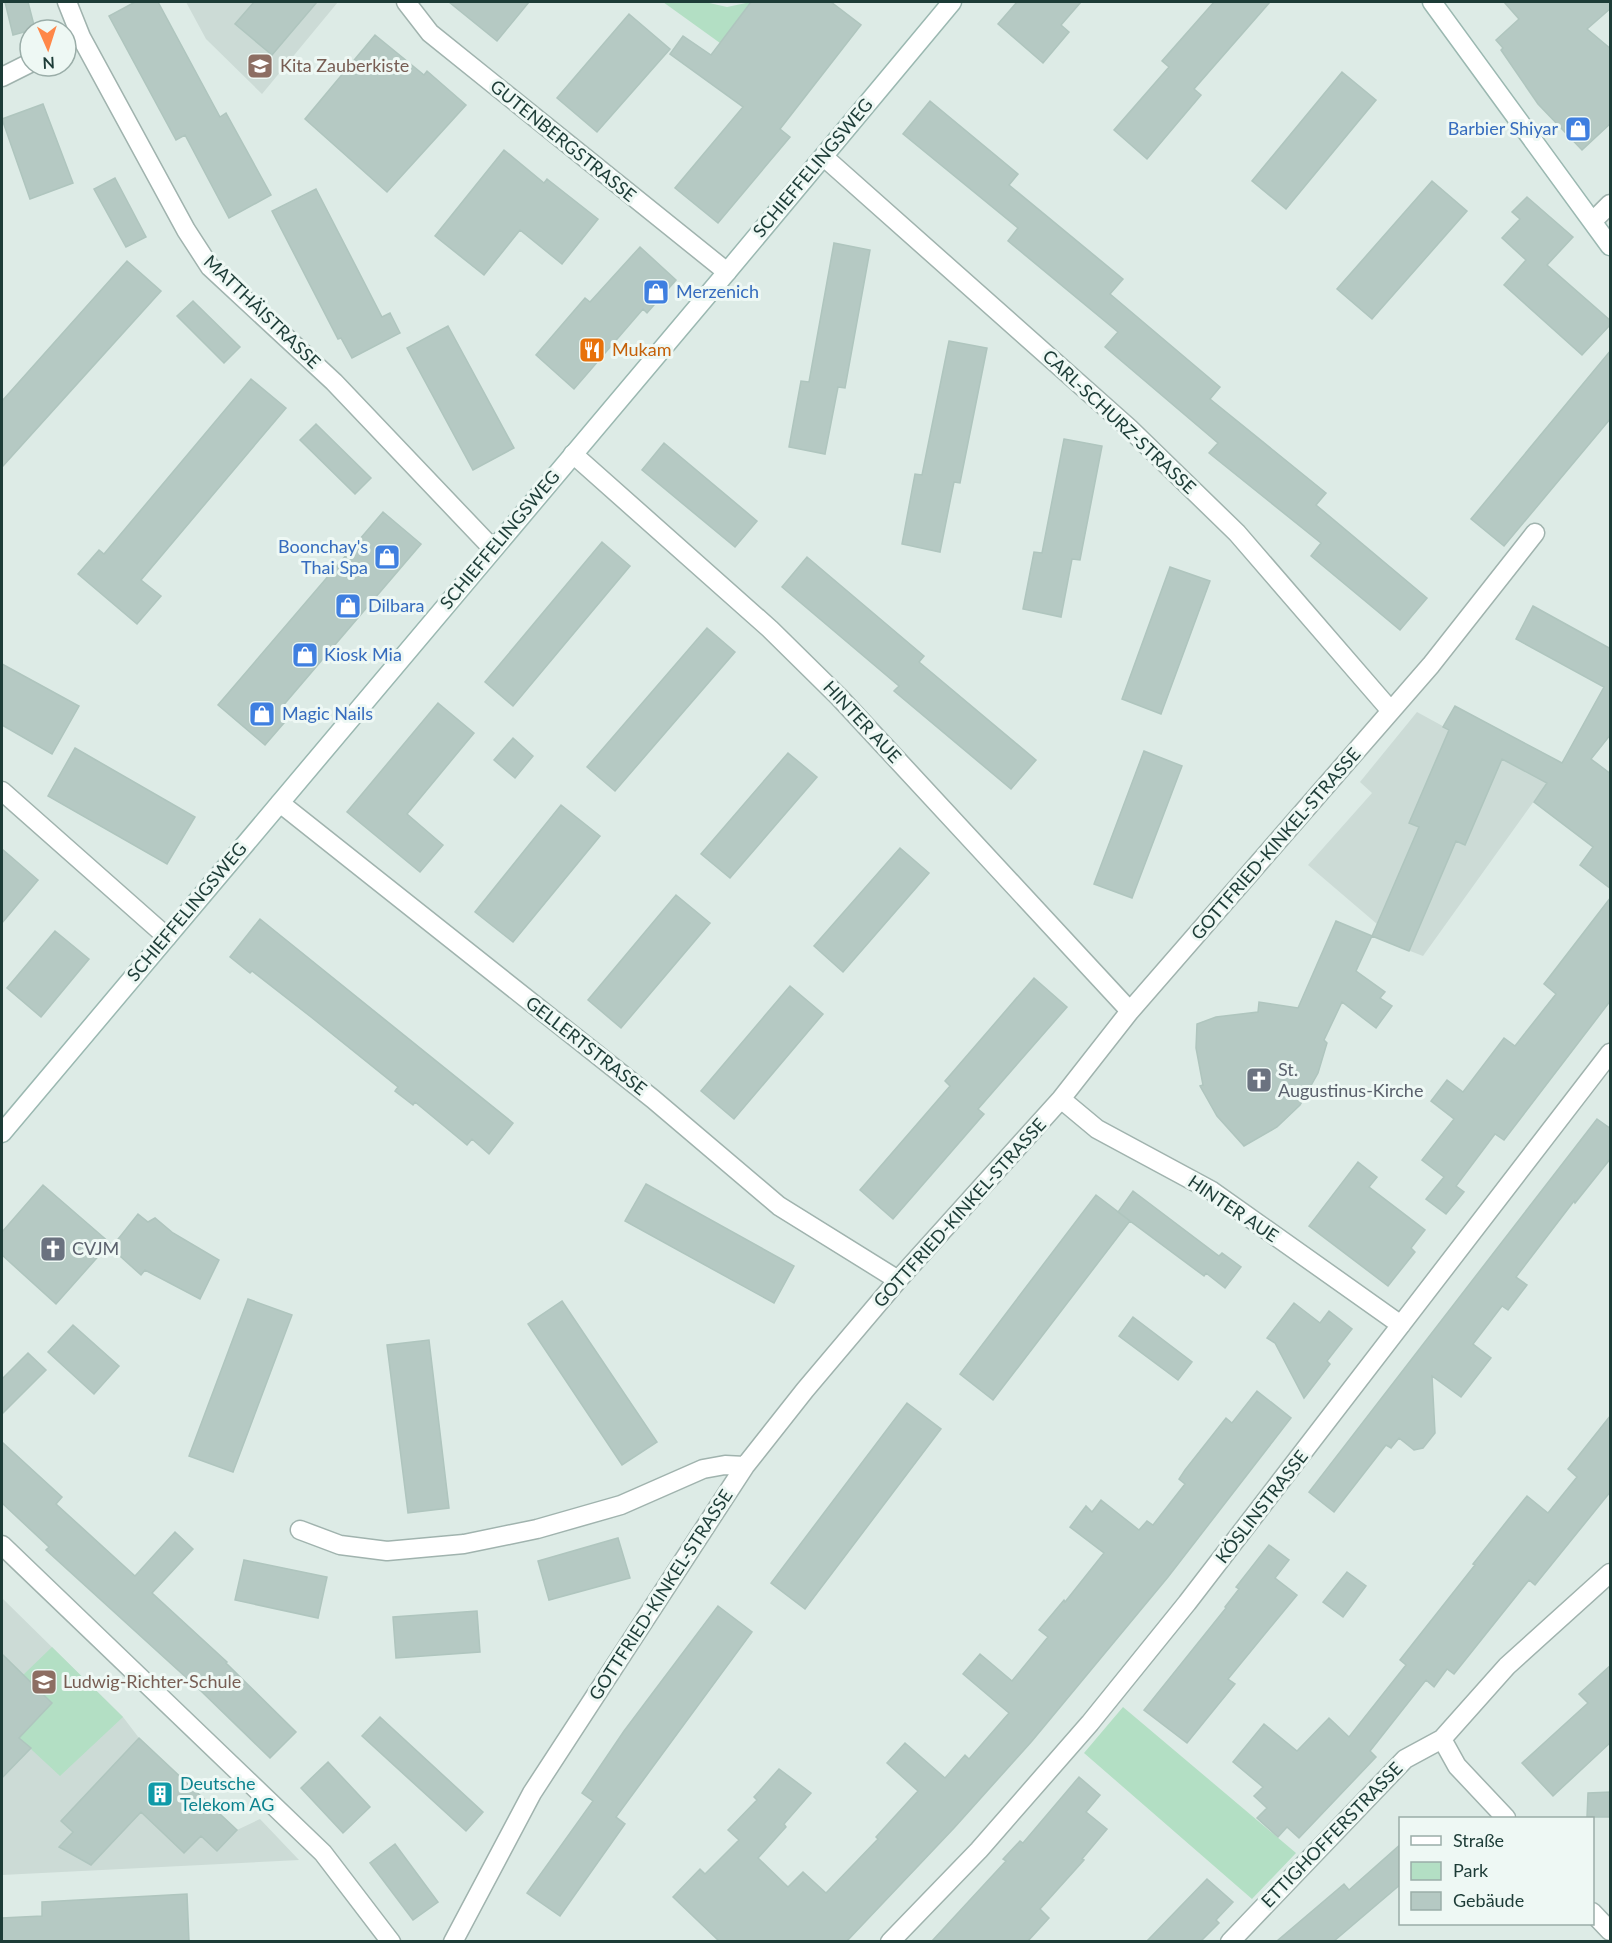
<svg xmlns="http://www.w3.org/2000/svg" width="1612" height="1943" font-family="Lato,sans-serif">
<rect width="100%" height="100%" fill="#ddebe6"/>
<path fill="#ccdbd6" d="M 186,2 L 338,2 L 262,94 L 206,39 Z
M 1417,712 L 1547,783 L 1423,956 L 1372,936 L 1377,924 L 1308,865 L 1372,793 L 1360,782 Z
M 2,1598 L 123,1717 L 139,1738 L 237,1830 L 260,1819 L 299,1860 L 2,1875 Z"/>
<path fill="#b3dfc4" d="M 663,2 L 705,2 L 727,7 L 751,2 L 720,43 Z
M 52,1647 L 123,1717 L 60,1776 L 19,1738 L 23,1675 Z
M 1123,1707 L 1296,1853 L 1252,1899 L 1084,1753 Z"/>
<path fill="#b5c9c3" stroke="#afc5be" stroke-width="1.5" d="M 5,2 L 28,2 L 35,29 L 13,35 Z
M 135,2 L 158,2 L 220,117 L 226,113 L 271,195 L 229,218 L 185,135 L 176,140 L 109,16 Z
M 254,2 L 317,2 L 272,55 L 235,24 Z
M 449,2 L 529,2 L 497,41 Z
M 751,2 L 831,2 L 861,25 L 780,129 L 790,137 L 718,223 L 675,188 L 743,107 L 670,54 L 683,36 L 711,55 Z
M 1017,2 L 1081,2 L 1061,25 L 1069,32 L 1043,63 L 998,24 Z
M 1214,2 L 1270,2 L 1194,89 L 1201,95 L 1147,159 L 1114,130 L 1169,67 L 1162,61 Z
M 1504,2 L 1611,2 L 1611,8 L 1587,29 L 1611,49 L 1611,123 L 1582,150 L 1538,104 L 1501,50 L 1503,48 L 1496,40 L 1519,19 Z
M 629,14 L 670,49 L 597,132 L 557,98 Z
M 375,35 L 424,75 L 427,71 L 466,105 L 387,192 L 305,119 Z
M 1342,72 L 1376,100 L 1286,209 L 1252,181 Z
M 930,101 L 1018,174 L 1009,185 L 1123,279 L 1110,294 L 1220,387 L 1210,399 L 1326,493 L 1316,505 L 1427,598 L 1400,630 L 1311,556 L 1321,543 L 1209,453 L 1218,443 L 1105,347 L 1118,332 L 1008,241 L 1018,228 L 903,134 Z
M 43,104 L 73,183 L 30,199 L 2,119 Z
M 504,150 L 544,183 L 547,179 L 598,219 L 562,264 L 520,230 L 484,275 L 435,236 Z
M 115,178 L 146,237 L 126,247 L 94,189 Z
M 1432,181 L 1467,211 L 1372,319 L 1337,289 Z
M 316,189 L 382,317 L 390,313 L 400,333 L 352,358 L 341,338 L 338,339 L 272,211 Z
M 1527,197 L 1573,237 L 1547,265 L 1611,321 L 1611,324 L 1582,355 L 1504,285 L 1526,260 L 1502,238 L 1520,219 L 1512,212 Z
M 834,243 L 870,250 L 845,388 L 838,387 L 825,454 L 789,447 L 801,381 L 809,382 Z
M 640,247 L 676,280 L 647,313 L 643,309 L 574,389 L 536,355 L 585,298 L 590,302 Z
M 127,261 L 161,291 L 2,467 L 2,401 Z
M 193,301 L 240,347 L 224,363 L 177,316 Z
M 448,326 L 514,448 L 473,470 L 407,348 Z
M 949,341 L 987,348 L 960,483 L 954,482 L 940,552 L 902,544 L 915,474 L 922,475 Z
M 1611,350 L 1611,418 L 1504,546 L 1471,519 Z
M 251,379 L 286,408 L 141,580 L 161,596 L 137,624 L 78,574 L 99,550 L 104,554 Z
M 316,424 L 371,478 L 355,494 L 300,440 Z
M 1064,439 L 1102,446 L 1080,560 L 1072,559 L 1061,617 L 1023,609 L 1034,552 L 1042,553 Z
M 664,443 L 757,521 L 735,547 L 642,470 Z
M 383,512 L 421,544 L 281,708 L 290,716 L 265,745 L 218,705 Z
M 602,542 L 630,566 L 513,706 L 485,682 Z
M 807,557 L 924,656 L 919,662 L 1036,760 L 1011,789 L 894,691 L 899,686 L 782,587 Z
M 1170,567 L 1210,581 L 1161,714 L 1122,699 Z
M 1533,606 L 1611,649 L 1611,734 L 1591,759 L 1611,774 L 1611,889 L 1580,865 L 1593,847 L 1534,802 L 1547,783 L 1502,759 L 1465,845 L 1456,841 L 1409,951 L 1372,936 L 1419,827 L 1409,823 L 1449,730 L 1443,727 L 1455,706 L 1562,763 L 1604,687 L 1516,639 Z
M 707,628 L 735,652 L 615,791 L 587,767 Z
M 2,664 L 79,706 L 52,754 L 2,725 Z
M 438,703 L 474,733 L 407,814 L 443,845 L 420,872 L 347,812 Z
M 513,738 L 533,756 L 515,778 L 494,760 Z
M 75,748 L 195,817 L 167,864 L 48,796 Z
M 1144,751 L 1182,766 L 1132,898 L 1094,884 Z
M 788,753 L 817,777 L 730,878 L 701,854 Z
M 561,805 L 600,836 L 513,942 L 475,912 Z
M 900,848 L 929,873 L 843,972 L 814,946 Z
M 2,849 L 38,880 L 2,923 Z
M 676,895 L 710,923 L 621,1028 L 588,1000 Z
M 1611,897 L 1611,1000 L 1504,1140 L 1495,1134 L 1456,1186 L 1464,1192 L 1446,1214 L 1426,1199 L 1444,1177 L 1422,1160 L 1454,1119 L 1431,1101 L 1447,1080 L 1463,1092 L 1504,1038 L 1515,1046 L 1556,994 L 1544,984 Z
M 260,919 L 513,1123 L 489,1154 L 472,1139 L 467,1145 L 415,1102 L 413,1105 L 395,1091 L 398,1087 L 311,1017 L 252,971 L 250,973 L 230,957 Z
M 1336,921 L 1372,936 L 1356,971 L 1385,992 L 1380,998 L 1392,1006 L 1376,1028 L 1342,1002 L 1324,1040 L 1327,1043 L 1318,1073 L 1300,1105 L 1277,1127 L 1244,1146 L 1217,1116 L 1200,1086 L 1203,1085 L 1196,1048 L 1197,1024 L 1216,1017 L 1258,1012 L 1259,1002 L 1298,1008 Z
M 55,931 L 89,959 L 41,1017 L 7,988 Z
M 1034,978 L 1067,1007 L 978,1109 L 984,1114 L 893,1219 L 860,1190 L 950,1086 L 945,1081 Z
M 790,986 L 823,1014 L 734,1119 L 701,1091 Z
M 1597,1119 L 1611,1129 L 1611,1158 L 1575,1203 L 1574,1201 L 1516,1277 L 1527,1285 L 1508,1310 L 1502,1306 L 1473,1344 L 1491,1358 L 1461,1397 L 1432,1376 L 1435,1433 L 1423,1448 L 1414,1450 L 1399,1438 L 1391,1448 L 1386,1445 L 1334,1512 L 1309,1492 Z
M 1358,1162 L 1377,1177 L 1369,1187 L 1425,1230 L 1411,1248 L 1415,1252 L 1388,1286 L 1309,1226 Z
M 646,1184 L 794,1266 L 774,1303 L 625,1221 Z
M 43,1185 L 110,1243 L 56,1304 L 2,1255 L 2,1232 Z
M 1133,1191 L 1219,1256 L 1222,1253 L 1241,1267 L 1225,1288 L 1206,1273 L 1204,1276 L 1118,1212 Z
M 1096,1195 L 1130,1221 L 993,1400 L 960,1374 Z
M 138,1214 L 148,1222 L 155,1218 L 173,1233 L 219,1260 L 200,1299 L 145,1270 L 141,1275 L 111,1248 Z
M 248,1299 L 292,1315 L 233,1472 L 189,1456 Z
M 562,1301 L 657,1442 L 622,1465 L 528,1324 Z
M 1294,1303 L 1320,1323 L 1329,1311 L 1352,1329 L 1327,1361 L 1330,1364 L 1304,1398 L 1275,1343 L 1267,1338 Z
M 1133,1317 L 1192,1362 L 1178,1380 L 1119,1336 Z
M 73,1325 L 119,1366 L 94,1394 L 48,1352 Z
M 429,1340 L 449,1508 L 408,1513 L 387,1345 Z
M 28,1353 L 46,1370 L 2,1414 L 2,1379 Z
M 1257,1391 L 1291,1418 L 1168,1577 L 1032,1741 L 954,1828 L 847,1941 L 719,1941 L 673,1897 L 700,1869 L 705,1874 L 739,1840 L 728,1830 L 757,1800 L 754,1797 L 779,1769 L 811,1793 L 784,1824 L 786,1827 L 758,1858 L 788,1887 L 803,1872 L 826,1893 L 878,1839 L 876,1837 L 918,1791 L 887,1763 L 905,1743 L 945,1778 L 965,1755 L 969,1759 L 1009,1713 L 963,1674 L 980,1654 L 1012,1681 L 1048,1637 L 1039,1630 L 1064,1600 L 1065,1602 L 1104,1553 L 1070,1527 L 1086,1506 L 1092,1512 L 1101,1500 L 1139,1530 L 1147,1521 L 1153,1525 L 1185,1484 L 1179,1479 L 1185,1470 L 1226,1418 L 1232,1423 Z
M 907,1403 L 941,1429 L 805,1609 L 771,1583 Z
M 1611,1415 L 1611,1491 L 1535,1585 L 1529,1580 L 1454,1674 L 1447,1669 L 1434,1687 L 1426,1680 L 1370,1751 L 1376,1757 L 1299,1838 L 1287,1827 L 1278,1837 L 1257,1818 L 1267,1808 L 1254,1796 L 1263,1787 L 1233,1762 L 1264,1724 L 1297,1751 L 1329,1718 L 1349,1737 L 1406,1665 L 1400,1660 L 1475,1565 L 1473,1564 L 1507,1521 L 1527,1496 L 1548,1513 L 1577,1477 L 1568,1469 Z
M 2,1442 L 62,1497 L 56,1504 L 135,1576 L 175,1532 L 193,1549 L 152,1593 L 227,1662 L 226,1663 L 296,1732 L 270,1758 L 201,1691 L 46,1550 L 49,1547 L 2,1503 Z
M 618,1538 L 630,1578 L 549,1600 L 538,1561 Z
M 1269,1545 L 1289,1560 L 1275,1578 L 1297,1595 L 1228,1679 L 1235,1684 L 1187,1743 L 1144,1710 L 1226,1608 L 1225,1607 L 1239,1589 L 1236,1587 Z
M 244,1560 L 327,1577 L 318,1618 L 235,1600 Z
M 1347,1572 L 1366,1586 L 1343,1617 L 1323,1602 Z
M 718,1606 L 752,1632 L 616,1817 L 625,1824 L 560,1916 L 527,1893 L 593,1801 L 582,1793 L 624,1731 Z
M 477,1611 L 480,1652 L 396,1658 L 393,1617 Z
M 2,1654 L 52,1703 L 19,1738 L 31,1748 L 2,1778 Z
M 1611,1665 L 1611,1742 L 1553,1796 L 1522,1763 L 1588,1703 L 1579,1694 Z
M 380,1717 L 483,1812 L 466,1831 L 362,1736 Z
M 139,1738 L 237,1830 L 217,1851 L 201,1836 L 184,1853 L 141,1812 L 91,1865 L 59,1847 L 73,1832 L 61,1821 Z
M 328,1762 L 370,1807 L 343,1833 L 301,1788 Z
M 1079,1777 L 1100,1795 L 1086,1812 L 1107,1829 L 1082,1859 L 1084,1860 L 1040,1909 L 1049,1918 L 1028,1941 L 932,1941 L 1006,1861 L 1003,1859 L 1020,1841 L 1023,1843 Z
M 1611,1792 L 1611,1817 L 1587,1817 L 1588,1793 Z
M 395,1844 L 438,1902 L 413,1920 L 370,1863 Z
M 1401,1844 L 1401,1884 L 1334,1941 L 1277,1941 L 1344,1884 L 1349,1890 Z
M 1207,1879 L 1233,1902 L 1216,1920 L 1219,1923 L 1201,1941 L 1147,1941 Z
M 187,1894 L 189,1941 L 2,1941 L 2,1918 L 42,1916 L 42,1902 Z"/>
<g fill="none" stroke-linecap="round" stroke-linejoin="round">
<defs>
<path id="street" d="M 67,2 L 81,37 L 186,230 L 210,267 L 334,382 L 493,549
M 406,2 L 430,33 L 727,272
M 2,77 L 30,63
M 824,157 L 1129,428 L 1237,533 L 1391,711
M 1593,221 L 1610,204
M 573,454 L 770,629 L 839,697 L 1130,1011
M 2,791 L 167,937
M 280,803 L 653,1099 L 779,1206 L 898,1280
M 1061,1099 L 1097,1129 L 1212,1191 L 1401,1325
M 300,1530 L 340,1545 L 387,1551 L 464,1544 L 537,1529 L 621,1505 L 703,1469 L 725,1465 L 745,1466
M 2,1545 L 323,1853 L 391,1942
M 1442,1739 L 1457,1766 L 1506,1818
M 1592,1912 L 1610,1931
M 453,1942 L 532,1793 L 745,1466 L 805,1390 L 898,1280 L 1061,1099 L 1130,1011 L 1431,665 L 1535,533
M 890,1942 L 979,1850 L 1090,1723 L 1187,1603 L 1610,1053
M 1230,1942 L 1405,1759 L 1442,1739 L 1507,1666 L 1610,1573"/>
<path id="secondary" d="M 1432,2 L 1610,246
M 2,1133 L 727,272 L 952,2"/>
</defs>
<use href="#street" stroke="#a0b3ae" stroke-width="21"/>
<use href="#secondary" stroke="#9bb8b1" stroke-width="21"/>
<use href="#street" stroke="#fff" stroke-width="18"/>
<use href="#secondary" stroke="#fff" stroke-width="18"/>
</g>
<defs>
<symbol id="school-square" viewBox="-11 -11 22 22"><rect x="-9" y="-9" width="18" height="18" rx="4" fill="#8d6e63" stroke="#eef8f4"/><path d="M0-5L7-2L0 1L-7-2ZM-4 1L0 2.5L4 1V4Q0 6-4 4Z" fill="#fff"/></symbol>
<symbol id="shop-square" viewBox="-11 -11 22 22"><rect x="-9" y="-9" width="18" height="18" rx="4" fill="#3f7fe0" stroke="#eef8f4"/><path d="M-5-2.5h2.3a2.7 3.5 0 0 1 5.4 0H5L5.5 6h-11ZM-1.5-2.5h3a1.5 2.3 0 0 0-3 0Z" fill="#fff"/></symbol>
<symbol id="restaurant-square" viewBox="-11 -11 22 22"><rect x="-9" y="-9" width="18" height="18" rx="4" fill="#e8710a" stroke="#eef8f4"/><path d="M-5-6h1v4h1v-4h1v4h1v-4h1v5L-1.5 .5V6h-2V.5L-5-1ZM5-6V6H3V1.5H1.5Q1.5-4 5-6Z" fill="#fff"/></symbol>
<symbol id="church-square" viewBox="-11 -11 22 22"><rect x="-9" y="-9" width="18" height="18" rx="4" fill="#6b7280" stroke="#eef8f4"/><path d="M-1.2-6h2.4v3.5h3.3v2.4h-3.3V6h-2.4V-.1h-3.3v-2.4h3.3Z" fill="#fff"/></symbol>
<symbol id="building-square" viewBox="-11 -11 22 22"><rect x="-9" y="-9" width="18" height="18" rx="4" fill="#0f9aa8" stroke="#eef8f4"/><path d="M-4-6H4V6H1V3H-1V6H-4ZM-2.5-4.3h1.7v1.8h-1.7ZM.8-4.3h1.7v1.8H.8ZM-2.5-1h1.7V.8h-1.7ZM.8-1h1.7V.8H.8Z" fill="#fff"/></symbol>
</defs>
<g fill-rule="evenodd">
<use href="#school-square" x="245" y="51" width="30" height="30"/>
<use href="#shop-square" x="1563" y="114" width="30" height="30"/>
<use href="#shop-square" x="641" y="277" width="30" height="30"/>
<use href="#restaurant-square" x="577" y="335" width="30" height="30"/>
<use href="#shop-square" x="372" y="542" width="30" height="30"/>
<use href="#shop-square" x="333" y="591" width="30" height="30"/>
<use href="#shop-square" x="290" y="640" width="30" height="30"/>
<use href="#shop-square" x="247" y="699" width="30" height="30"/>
<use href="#church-square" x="1244" y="1065" width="30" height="30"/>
<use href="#church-square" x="38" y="1234" width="30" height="30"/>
<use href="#school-square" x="29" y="1667" width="30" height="30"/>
<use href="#building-square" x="145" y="1779" width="30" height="30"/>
</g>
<g text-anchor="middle" stroke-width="6" stroke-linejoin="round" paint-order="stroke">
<g font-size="18" fill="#785e54" stroke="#eef8f4" text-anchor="start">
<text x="280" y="72">Kita Zauberkiste</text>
<text x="63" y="1688">Ludwig-Richter-Schule</text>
</g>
<g font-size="18" fill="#366cbe" stroke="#eef8f4" text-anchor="start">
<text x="1558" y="135" text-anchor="end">Barbier Shiyar</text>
<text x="676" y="298">Merzenich</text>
<text x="368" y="553" text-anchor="end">Boonchay's<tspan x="368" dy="21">Thai Spa</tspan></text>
<text x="368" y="612">Dilbara</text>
<text x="324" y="661">Kiosk Mia</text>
<text x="282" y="720">Magic Nails</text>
</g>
<g font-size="18" fill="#1d3c37" stroke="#eef8f4">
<text transform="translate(563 141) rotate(39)" y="6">GUTENBERGSTRASSE</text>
<text transform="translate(813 168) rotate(-50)" y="6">SCHIEFFELINGSWEG</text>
<text transform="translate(262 312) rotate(44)" y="6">MATTHÄISTRASSE</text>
<text transform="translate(1119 422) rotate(43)" y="6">CARL-SCHURZ-STRASSE</text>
<text transform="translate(500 540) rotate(-50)" y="6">SCHIEFFELINGSWEG</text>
<text transform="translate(862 722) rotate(47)" y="6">HINTER AUE</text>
<text transform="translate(1276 844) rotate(-49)" y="6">GOTTFRIED-KINKEL-STRASSE</text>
<text transform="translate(187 912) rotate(-50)" y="6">SCHIEFFELINGSWEG</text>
<text transform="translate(586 1046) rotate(38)" y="6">GELLERTSTRASSE</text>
<text transform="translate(1233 1209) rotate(34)" y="6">HINTER AUE</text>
<text transform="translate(960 1213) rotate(-48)" y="6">GOTTFRIED-KINKEL-STRASSE</text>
<text transform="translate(1262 1507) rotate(-52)" y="6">KÖSLINSTRASSE</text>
<text transform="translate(661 1595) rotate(-57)" y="6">GOTTFRIED-KINKEL-STRASSE</text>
<text transform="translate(1332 1835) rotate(-46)" y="6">ETTIGHOFFERSTRASSE</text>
</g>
<g font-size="18" fill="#c56008" stroke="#eef8f4" text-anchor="start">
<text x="612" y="356">Mukam</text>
</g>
<g font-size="18" fill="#5b616d" stroke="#eef8f4" text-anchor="start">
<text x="1278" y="1076">St.<tspan x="1278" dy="21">Augustinus-Kirche</tspan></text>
<text x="72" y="1255">CVJM</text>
</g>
<g font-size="18" fill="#0d838f" stroke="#eef8f4" text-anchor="start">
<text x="180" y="1790">Deutsche<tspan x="180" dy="21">Telekom AG</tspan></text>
</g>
</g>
<rect width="1612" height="1943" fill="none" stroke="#1d3c37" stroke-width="6"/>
<rect x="1399" y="1817" width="195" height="108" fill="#eef8f4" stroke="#9aada8" stroke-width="1.5"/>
<rect x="1411" y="1836" width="30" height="9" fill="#ffffff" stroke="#9aada8" stroke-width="1.5"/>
<text x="1453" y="1847" font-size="18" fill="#1d3c37">Straße</text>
<rect x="1411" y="1862" width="30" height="18" fill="#b3dfc4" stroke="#9aada8" stroke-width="1.5"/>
<text x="1453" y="1877" font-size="18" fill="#1d3c37">Park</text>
<rect x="1411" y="1892" width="30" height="18" fill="#b5c9c3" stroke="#9aada8" stroke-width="1.5"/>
<text x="1453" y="1907" font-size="18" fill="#1d3c37">Gebäude</text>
<g transform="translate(48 48) rotate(177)"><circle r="28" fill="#eef8f4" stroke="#9aada8" stroke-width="1.5"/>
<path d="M0-4.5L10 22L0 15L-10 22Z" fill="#ff8748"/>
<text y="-9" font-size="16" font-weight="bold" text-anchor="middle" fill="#1d3c37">N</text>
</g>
</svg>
